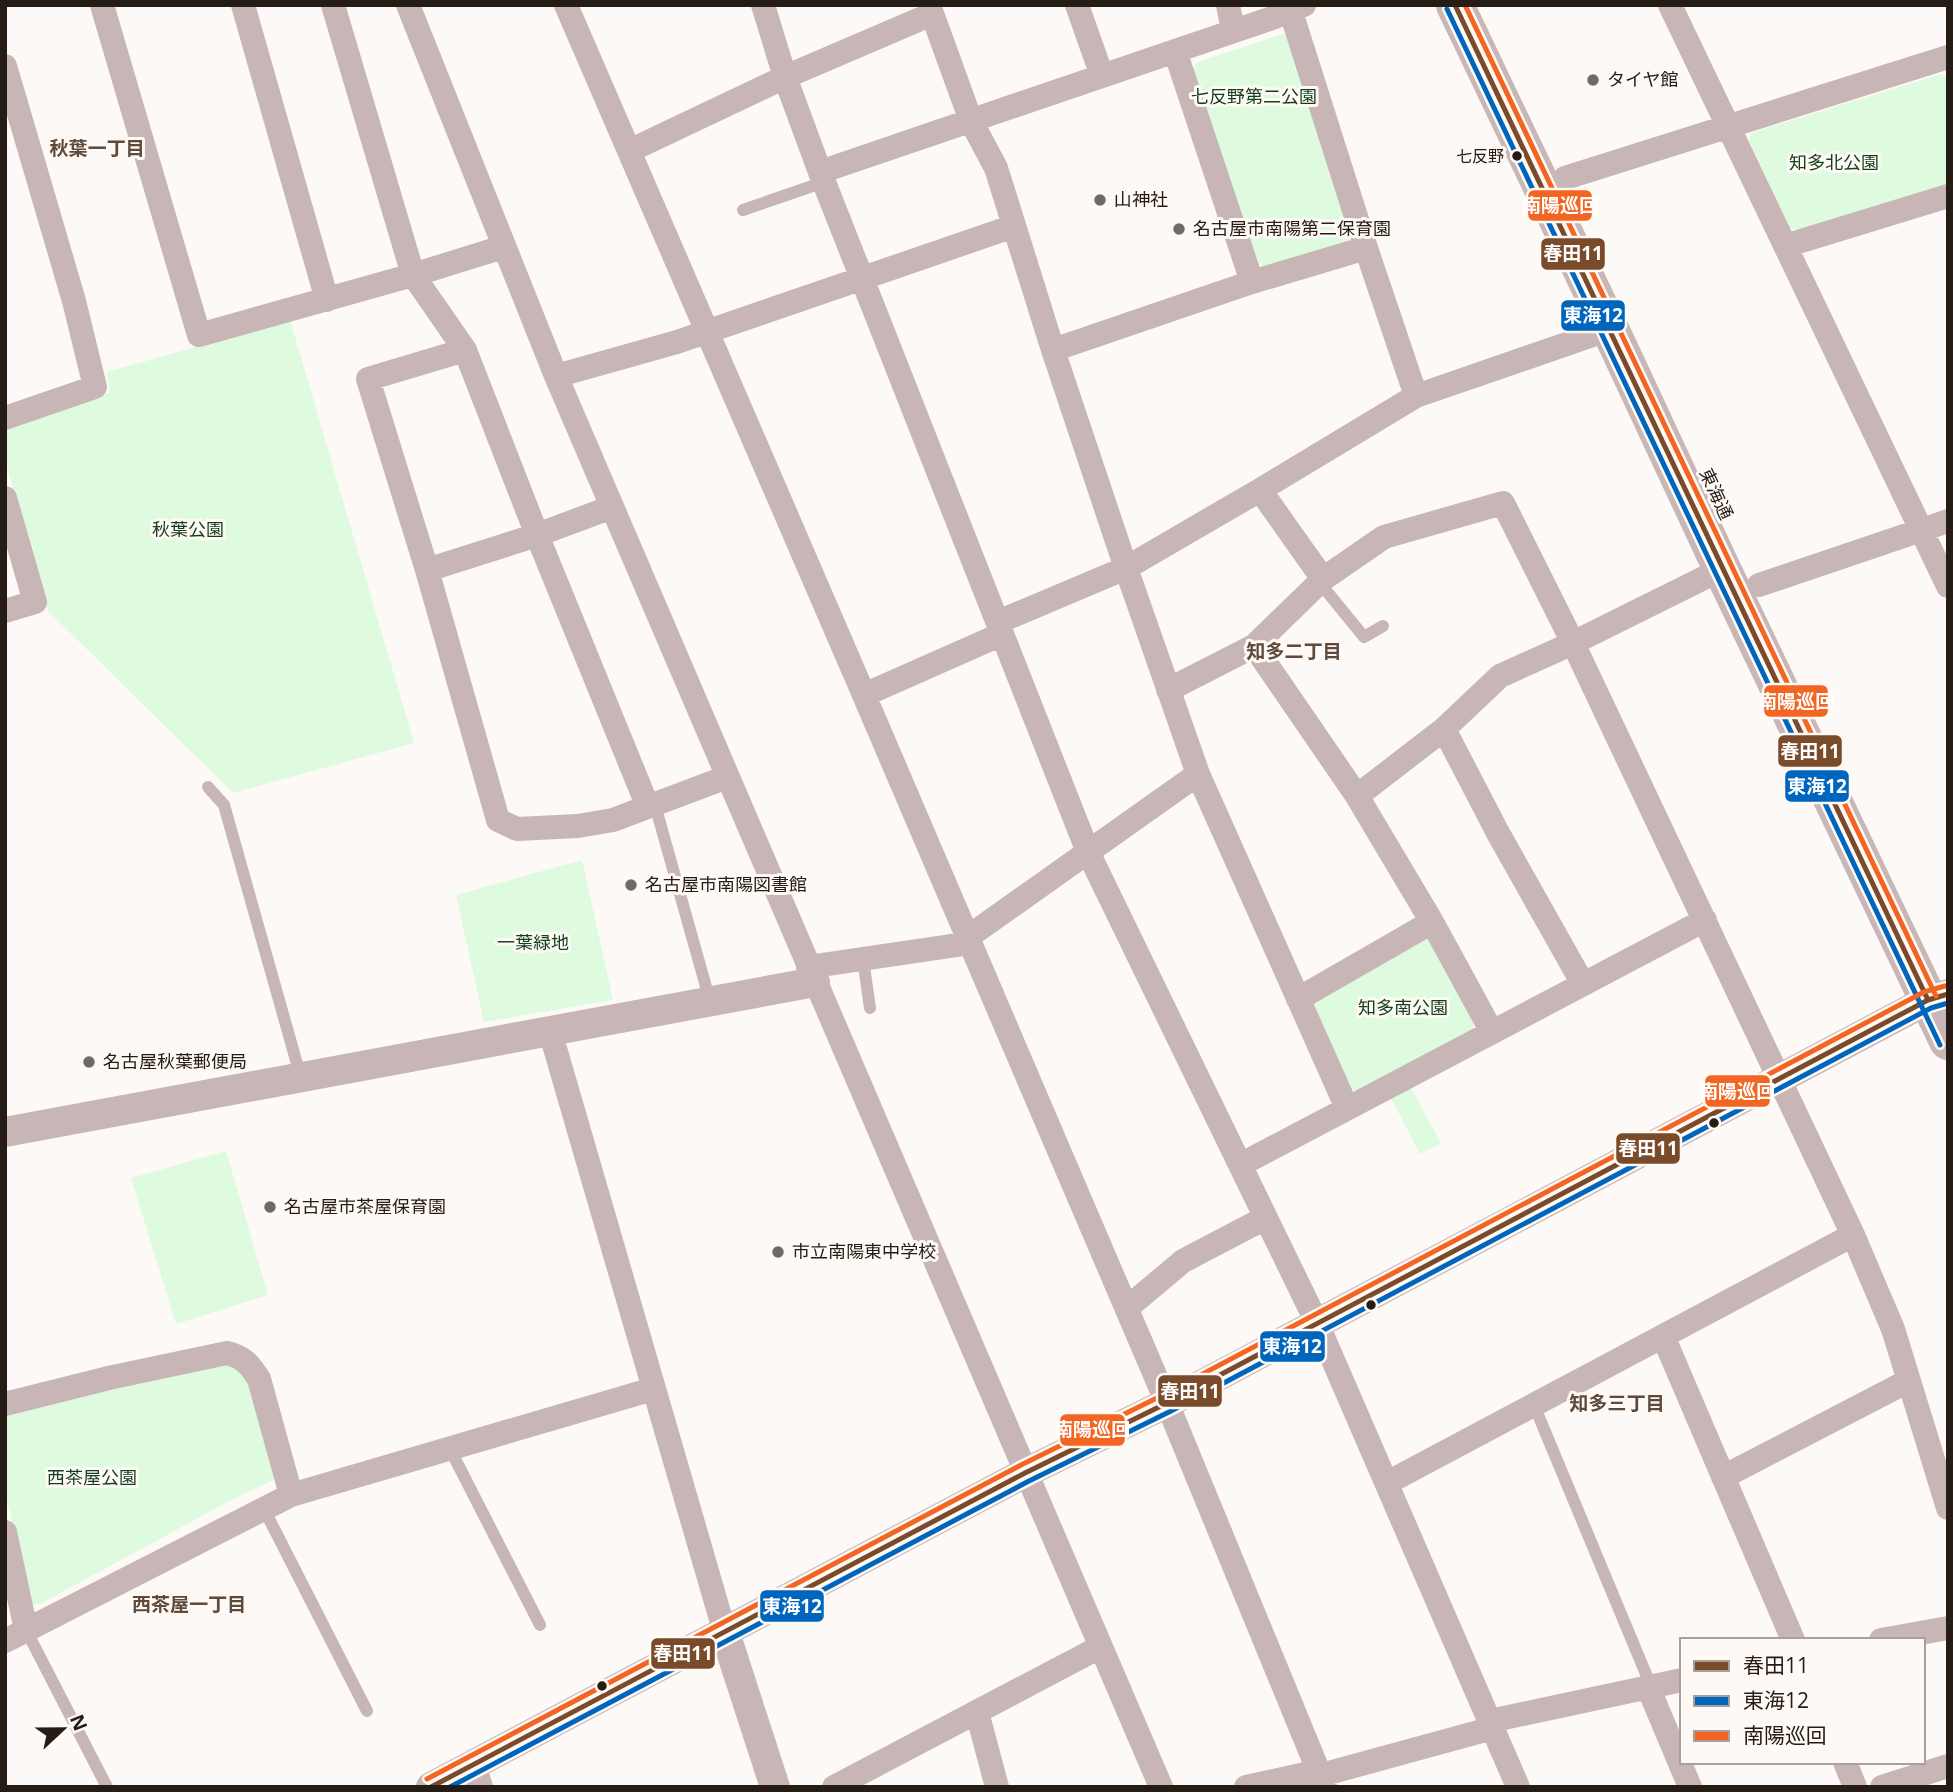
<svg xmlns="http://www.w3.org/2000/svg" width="1953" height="1792" font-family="'Open Sans','Noto Sans JP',sans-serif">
<rect width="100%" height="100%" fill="#fcf9f7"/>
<path fill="#defbdf" d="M 1283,34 L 1288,37 L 1352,235 L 1347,243 L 1265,268 L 1258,261 L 1191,70 L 1198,62 Z
M 1941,74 L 1948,78 L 1948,184 L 1798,230 L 1790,228 L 1749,141 L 1751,133 Z
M 290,320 L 414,743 L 233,793 L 48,611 L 5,460 L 5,429 L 110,393 L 107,372 Z
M 582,860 L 613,1000 L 484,1022 L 456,895 Z
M 1421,936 L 1430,938 L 1476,1021 L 1471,1032 L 1357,1091 L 1348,1088 L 1314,1005 L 1317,997 Z
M 1411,1088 L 1441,1143 L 1420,1154 L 1391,1098 Z
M 226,1151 L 268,1295 L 176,1324 L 131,1178 Z
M 227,1363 L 236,1365 L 251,1383 L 274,1480 L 237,1497 L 40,1604 L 30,1604 L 5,1491 L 5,1410 Z"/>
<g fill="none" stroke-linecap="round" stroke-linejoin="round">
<path stroke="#c8b6b6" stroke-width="12" d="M 743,210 L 824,182
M 1320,583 L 1364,637 L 1383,626
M 208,787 L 224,805 L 301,1078
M 655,805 L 710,1001
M 863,959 L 870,1008
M 1534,1405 L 1651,1686
M 450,1449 L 540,1625
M 264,1509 L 367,1711
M 26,1630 L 107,1787"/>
<path stroke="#c8b6b6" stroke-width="24" d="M 102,5 L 199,335 L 413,275 L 503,247
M 243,5 L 327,300
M 333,5 L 413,275 L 465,350 L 537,535 L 648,807
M 408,5 L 556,376 L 1161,1787
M 566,5 L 864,695 L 1167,1403 L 1325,1787
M 763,5 L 785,77 L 820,172 L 1088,852 L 1317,1323 L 1518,1787
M 929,5 L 971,121 L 996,168 L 1053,350 L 1126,568 L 1198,774 L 1347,1108
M 1077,5 L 1102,76
M 1228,5 L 1233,31
M 1670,5 L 1948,586
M 1291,12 L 1366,248 L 1416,396
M 1175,51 L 1252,282
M 5,66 L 74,301 L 95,387 L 5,418
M 629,151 L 785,77 L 932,14
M 820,172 L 1275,17 L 1304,5
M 1565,178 L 1948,57
M 1785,246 L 1948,196
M 465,350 L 368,379 L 427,570 L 498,820 L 517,829 L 578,826 L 613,820 L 727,777
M 1053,350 L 1252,282 L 1366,248
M 556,376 L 677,342 L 1014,226
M 1260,490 L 1323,579
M 5,498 L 35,602 L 5,611
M 427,570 L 537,535 L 612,507
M 1759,585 L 1948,521
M 998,622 L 1126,568 L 1260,490 L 1416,396 L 1610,329
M 1168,690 L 1254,646
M 864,695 L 1002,634
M 1444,729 L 1498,833 L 1583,984
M 1357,796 L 1444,729 L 1500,676 L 1573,643 L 1722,569
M 968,937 L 1198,774
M 808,967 L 971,943
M 1298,999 L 1432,922
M 550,1031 L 725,1633
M 1492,1032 L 1432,922 L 1357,796 L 1254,646 L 1323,579 L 1384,537 L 1503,503 L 1573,643 L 1853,1235 L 1893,1329 L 1948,1508
M 1240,1165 L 1705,920
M 1127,1308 L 1183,1261 L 1265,1218
M 1663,1336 L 1793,1640
M 5,1404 L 113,1377 L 227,1353 C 244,1357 250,1365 259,1379 L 291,1495
M 1723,1477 L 1908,1381
M 1387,1483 L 1853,1235
M 5,1532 L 26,1630
M 1881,1640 L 1948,1628
M 5,1641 L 291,1495 L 653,1389
M 1648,1687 L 1690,1787
M 977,1712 L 997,1787
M 1490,1721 L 1682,1680
M 1845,1762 L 1855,1787
M 474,1765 L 481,1787
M 1321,1775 L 1493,1728
M 834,1787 L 1100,1647
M 1246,1787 L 1319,1771
M 1882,1787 L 1948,1766"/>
<path stroke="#c8b6b6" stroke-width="30" d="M 5,1132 L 815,982
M 725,1633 L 775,1787
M 431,1787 L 1025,1473 L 1167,1403 L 1928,1000 L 1948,994"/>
<path stroke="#c8b7b6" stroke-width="38" d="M 1455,5 L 1610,329 L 1722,569 L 1948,1041"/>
<defs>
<path id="bus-1" d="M 1455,5 L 1928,1000
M 431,1787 L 1025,1473 L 1167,1403 L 1928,1000 L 1948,994"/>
<path id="bus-2" d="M 1447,9 L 1940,1045
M 450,1787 L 1029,1481 L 1171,1411 L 1931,1008 L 1948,1003"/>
<path id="bus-3" d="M 1465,5 L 1936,996
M 427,1779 L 1021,1465 L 1163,1395 L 1924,992 L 1945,986"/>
</defs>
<use href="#bus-1" stroke="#fef9f5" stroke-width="10"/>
<use href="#bus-2" stroke="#fef9f5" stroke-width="10"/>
<use href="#bus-3" stroke="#fef9f5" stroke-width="10"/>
<use href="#bus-1" stroke="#7a4b2a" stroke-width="5"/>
<use href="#bus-2" stroke="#0065bd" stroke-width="5"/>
<use href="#bus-3" stroke="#f26522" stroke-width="5"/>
</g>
<g fill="#706964" stroke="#fef9f5" stroke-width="2.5">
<circle cx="1593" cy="80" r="7"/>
<circle cx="1100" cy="200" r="7"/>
<circle cx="1179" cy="229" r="7"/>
<circle cx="631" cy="885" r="7"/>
<circle cx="89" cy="1062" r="7"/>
<circle cx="270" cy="1207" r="7"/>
<circle cx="778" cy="1252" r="7"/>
</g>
<g fill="#241c15" stroke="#fef9f5" stroke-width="2.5">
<circle cx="1517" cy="156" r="6"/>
<circle cx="1714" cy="1123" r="6"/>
<circle cx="1371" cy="1305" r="6"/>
<circle cx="602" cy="1686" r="6"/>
</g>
<g text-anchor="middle" stroke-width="6" stroke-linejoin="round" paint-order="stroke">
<g font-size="16" fill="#241c15" stroke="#fef9f5" text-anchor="end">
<text x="1504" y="162">七反野</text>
</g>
<g font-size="18" fill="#241c15" stroke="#fef9f5" text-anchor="start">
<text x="1607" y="86">タイヤ館</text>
<text x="1114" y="206">山神社</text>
<text x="1193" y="235">名古屋市南陽第二保育園</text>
<text x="645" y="891">名古屋市南陽図書館</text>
<text x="103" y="1068">名古屋秋葉郵便局</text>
<text x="284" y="1213">名古屋市茶屋保育園</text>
<text x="792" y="1258">市立南陽東中学校</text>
</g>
<g font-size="18" fill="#123f1c" stroke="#fef9f5">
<text x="1254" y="103">七反野第二公園</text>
<text x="1834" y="169">知多北公園</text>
<text x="188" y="536">秋葉公園</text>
<text x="533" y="949">一葉緑地</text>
<text x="1403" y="1014">知多南公園</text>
<text x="92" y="1484">西茶屋公園</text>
</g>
<g font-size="18" fill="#241c15" stroke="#fef9f5">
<text transform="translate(1716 494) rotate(65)" y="6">東海通</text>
</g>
<g font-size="19" font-weight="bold" fill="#5d4a3b" stroke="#fef9f5">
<text x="97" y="155">秋葉一丁目</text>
<text x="1294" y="658">知多二丁目</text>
<text x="1617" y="1410">知多三丁目</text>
<text x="189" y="1611">西茶屋一丁目</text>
</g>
</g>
<g stroke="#fef9f5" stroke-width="2.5">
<rect x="1527" y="189" width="66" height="33" rx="7" fill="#f26522"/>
<rect x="1540" y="237" width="66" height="34" rx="7" fill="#7a4b2a"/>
<rect x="1560" y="299" width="66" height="33" rx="7" fill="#0065bd"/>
<rect x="1763" y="684" width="66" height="34" rx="7" fill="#f26522"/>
<rect x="1777" y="734" width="66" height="34" rx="7" fill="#7a4b2a"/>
<rect x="1784" y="769" width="66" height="34" rx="7" fill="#0065bd"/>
<rect x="1704" y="1074" width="67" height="34" rx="7" fill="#f26522"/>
<rect x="1615" y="1132" width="66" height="33" rx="7" fill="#7a4b2a"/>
<rect x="1259" y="1330" width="67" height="33" rx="7" fill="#0065bd"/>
<rect x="1157" y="1374" width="66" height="34" rx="7" fill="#7a4b2a"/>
<rect x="1059" y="1413" width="67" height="34" rx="7" fill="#f26522"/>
<rect x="759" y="1589" width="66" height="34" rx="7" fill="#0065bd"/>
<rect x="650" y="1637" width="66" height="33" rx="7" fill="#7a4b2a"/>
</g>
<g font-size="19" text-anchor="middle" font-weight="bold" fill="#fff">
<text x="1560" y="212">南陽巡回</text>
<text x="1573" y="260">春田11</text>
<text x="1593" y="322">東海12</text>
<text x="1796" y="708">南陽巡回</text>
<text x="1810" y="758">春田11</text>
<text x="1817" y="793">東海12</text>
<text x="1737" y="1098">南陽巡回</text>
<text x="1648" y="1155">春田11</text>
<text x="1292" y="1353">東海12</text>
<text x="1190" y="1398">春田11</text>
<text x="1092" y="1436">南陽巡回</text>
<text x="792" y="1613">東海12</text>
<text x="683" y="1660">春田11</text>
</g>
<rect width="1953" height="1792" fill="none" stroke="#241c15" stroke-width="14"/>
<rect x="1680" y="1638" width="245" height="126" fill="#fef9f5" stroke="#a7a19b" stroke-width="2"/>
<rect x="1694" y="1661" width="35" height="10" fill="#7a4b2a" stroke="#a7a19b" stroke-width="2"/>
<text x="1743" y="1673" font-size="21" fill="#241c15">春田11</text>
<rect x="1694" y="1696" width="35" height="10" fill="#0065bd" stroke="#a7a19b" stroke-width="2"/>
<text x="1743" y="1708" font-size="21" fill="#241c15">東海12</text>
<rect x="1694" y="1731" width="35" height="10" fill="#f26522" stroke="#a7a19b" stroke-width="2"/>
<text x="1743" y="1743" font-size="21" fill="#241c15">南陽巡回</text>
<g transform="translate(63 1729) rotate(68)" stroke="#fef9f5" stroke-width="5" paint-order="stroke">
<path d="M0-5L12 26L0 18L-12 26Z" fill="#241c15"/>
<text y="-10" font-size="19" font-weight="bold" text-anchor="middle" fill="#241c15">N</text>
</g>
</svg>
